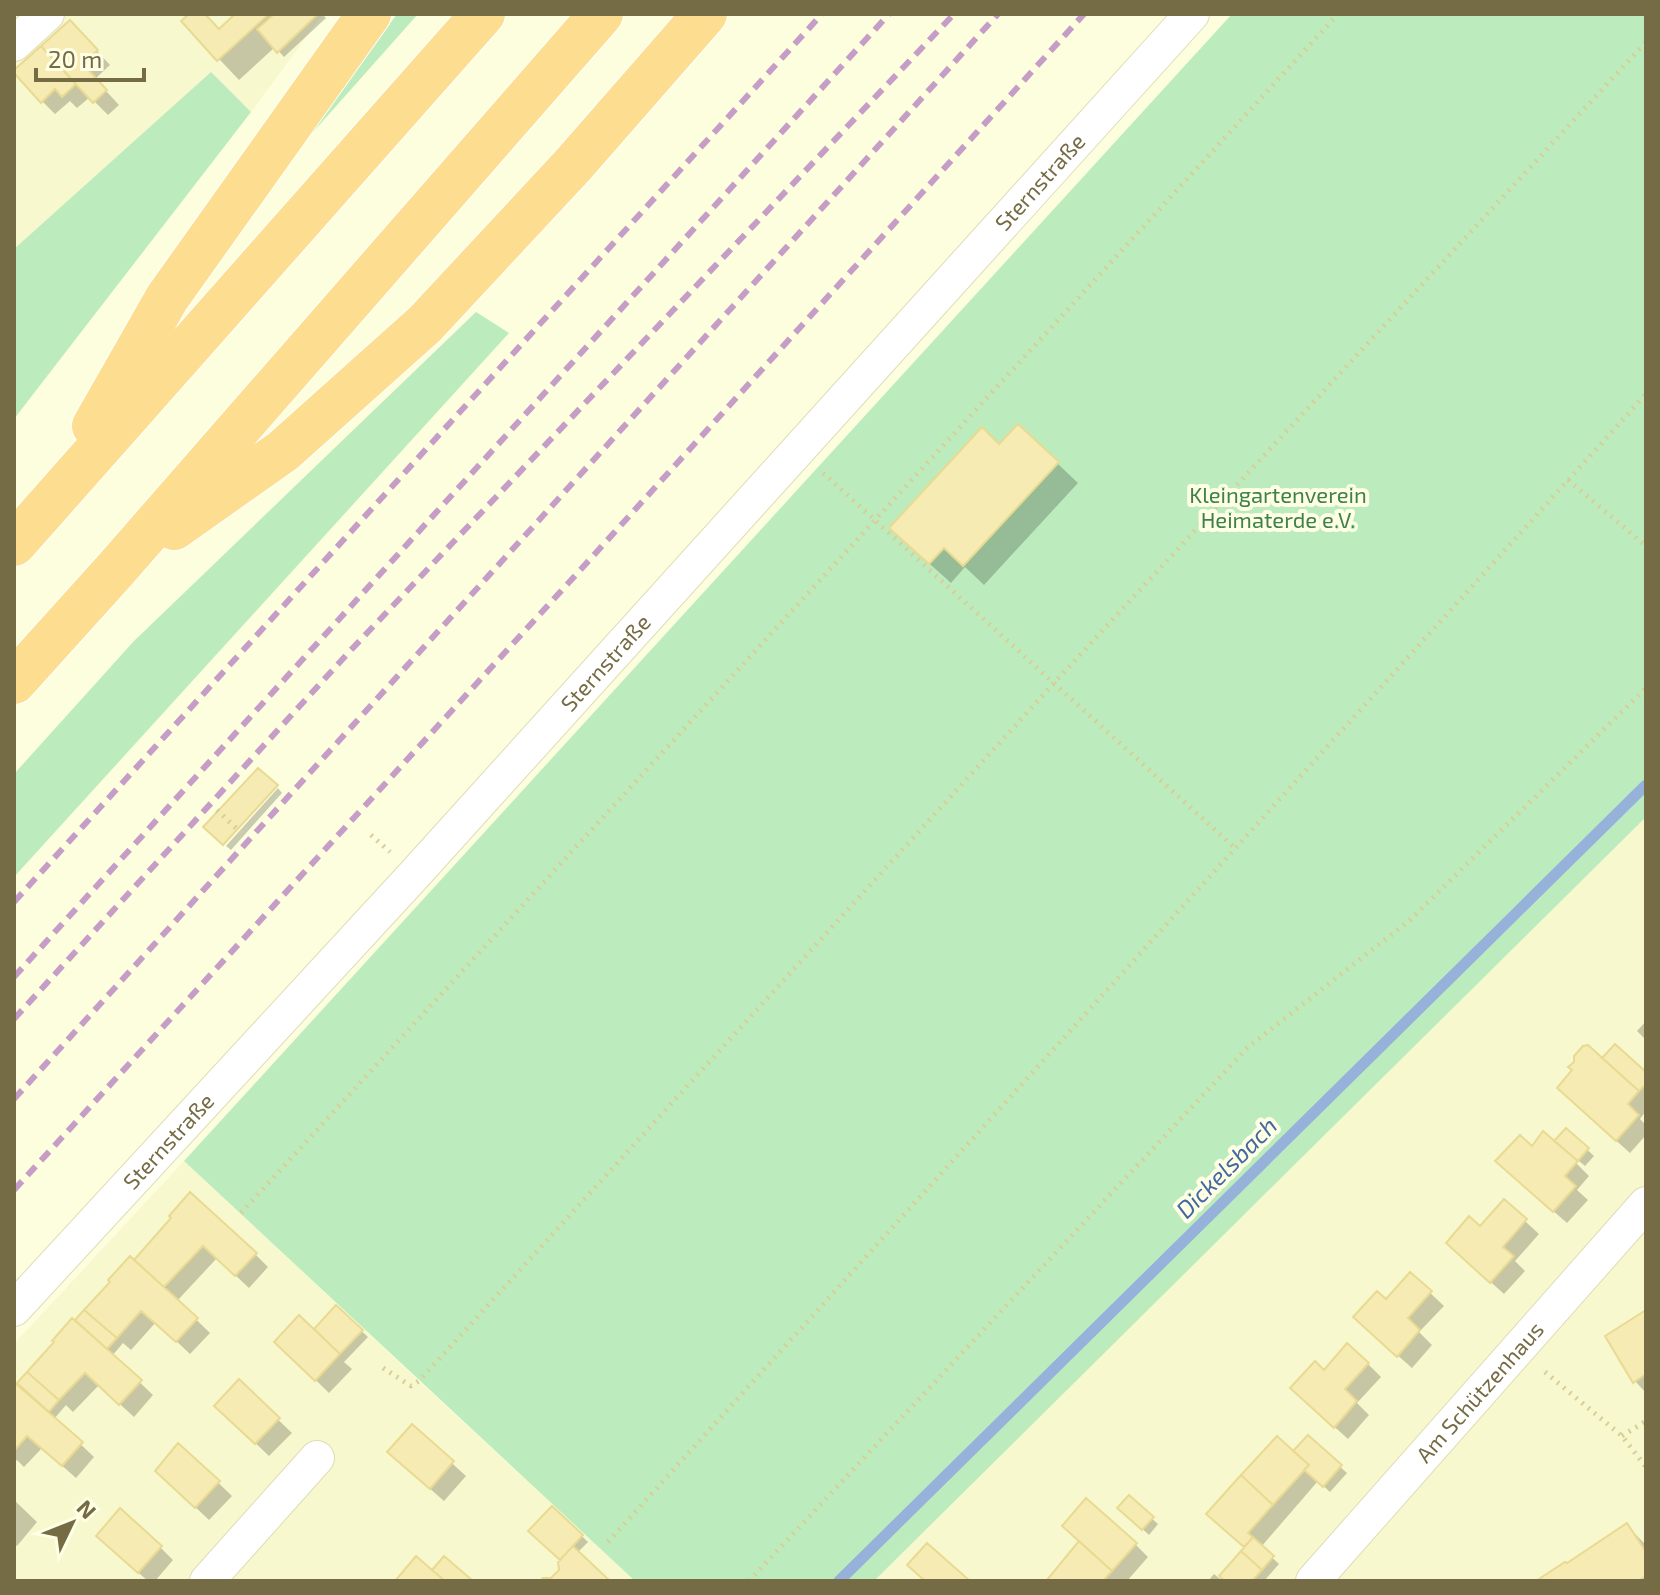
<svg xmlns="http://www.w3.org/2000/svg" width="1660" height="1595" font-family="'Exo 2',sans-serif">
<rect width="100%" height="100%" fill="#fcfedd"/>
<path fill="#f8f8ce" d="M 14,14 L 323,14 L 251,112 L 211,73 L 14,249 Z
M 1646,817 L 1646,1581 L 874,1581 Z
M 184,1161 L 419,1381 L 635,1581 L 14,1581 L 14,1344 Z"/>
<path fill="#bcecbd" d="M 397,14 L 418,14 L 290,158 Z
M 1232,14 L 1646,14 L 1646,817 L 874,1581 L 635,1581 L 184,1161 Z
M 211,72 L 251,112 L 14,419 L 14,249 Z
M 476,312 L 509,333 L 14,877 L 14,774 L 134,641 Z"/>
<path fill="#0003" d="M 192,14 L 204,14 L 220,31 L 238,14 L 322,14 L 326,18 L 284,57 L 275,47 L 239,80 L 184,22 Z
M 83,36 L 110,65 L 95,79 L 119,105 L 108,115 L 90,97 L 77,108 L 70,101 L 55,114 L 42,101 Z
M 1018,426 L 1078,483 L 984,585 L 965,567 L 951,583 L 912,548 Z
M 278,788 L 282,793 L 231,850 L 226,846 Z
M 1646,1021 L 1646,1040 L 1637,1031 Z
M 1646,1074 L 1646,1096 L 1644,1098 L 1646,1100 L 1646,1111 L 1640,1119 L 1646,1125 L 1646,1135 L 1630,1153 L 1572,1101 Z
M 1566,1130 L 1594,1156 L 1585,1166 L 1579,1161 L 1576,1163 L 1589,1176 L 1577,1190 L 1588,1200 L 1567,1223 L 1511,1174 L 1533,1149 L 1563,1152 Z
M 1504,1202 L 1539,1234 L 1515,1261 L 1525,1271 L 1504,1294 L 1462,1256 L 1480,1228 Z
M 174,1218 L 255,1254 L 268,1267 L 249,1288 L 217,1258 L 177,1301 L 210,1333 L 190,1354 L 156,1322 L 131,1350 L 123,1343 L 112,1356 L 153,1395 L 134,1417 L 99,1385 L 73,1412 L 66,1405 L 54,1419 L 94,1457 L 76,1478 L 42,1448 L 24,1467 L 17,1460 L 14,1463 L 14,1385 L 28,1396 L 87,1329 L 134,1262 Z
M 1410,1274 L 1444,1306 L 1419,1332 L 1432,1345 L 1412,1368 L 1369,1330 L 1386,1302 Z
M 336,1308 L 368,1337 L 344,1362 L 352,1369 L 329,1393 L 277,1342 L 324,1342 L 327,1339 Z
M 1646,1312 L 1646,1393 L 1635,1381 Z
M 1368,1364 L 1381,1377 L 1357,1403 L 1369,1415 L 1348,1439 L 1306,1401 L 1324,1373 Z
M 239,1382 L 292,1433 L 269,1456 L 230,1419 Z
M 412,1427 L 466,1476 L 444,1501 L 403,1465 Z
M 1308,1438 L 1347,1473 L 1330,1492 L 1318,1481 L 1261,1547 L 1279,1564 L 1264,1581 L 1208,1581 L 1214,1574 L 1220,1579 L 1246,1548 L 1222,1527 Z
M 179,1445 L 232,1496 L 209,1520 L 171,1484 Z
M 1129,1498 L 1158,1524 L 1149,1535 L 1120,1508 Z
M 14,1500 L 37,1522 L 17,1546 L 14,1544 Z
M 552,1508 L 588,1542 L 577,1553 L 607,1581 L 543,1581 L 552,1580 L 561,1570 L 562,1560 Z
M 1626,1525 L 1646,1545 L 1646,1581 L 1541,1581 Z
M 1135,1544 L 1148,1557 L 1127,1581 L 1048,1581 Z
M 160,1547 L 173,1560 L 155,1581 L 148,1581 L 111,1549 Z"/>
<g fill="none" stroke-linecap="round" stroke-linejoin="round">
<path stroke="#97b2da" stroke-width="11" d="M 839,1581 L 1646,785"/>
</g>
<path fill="#f5ebb3" stroke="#e9da92" stroke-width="2" d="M 189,14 L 205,14 L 219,29 L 235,14 L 269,14 L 217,61 L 181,21 Z
M 274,14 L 318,14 L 277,53 L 257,29 Z
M 70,20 L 98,50 L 83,64 L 107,90 L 93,103 L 41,46 Z
M 41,46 L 76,84 L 62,97 L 55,89 L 41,103 L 14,73 L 14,70 Z
M 1018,424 L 1059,462 L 963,566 L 944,548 L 929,564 L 889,528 L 982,427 L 999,444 Z
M 258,768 L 278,785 L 223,845 L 203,827 Z
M 1615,1044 L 1646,1072 L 1646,1084 L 1639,1091 L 1602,1058 Z
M 1588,1045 L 1639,1091 L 1628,1104 L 1639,1115 L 1616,1141 L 1557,1088 L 1572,1070 L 1568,1067 L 1574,1062 L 1574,1056 L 1583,1046 Z
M 1566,1128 L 1589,1148 L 1578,1161 L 1554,1141 Z
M 1543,1131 L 1578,1161 L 1565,1176 L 1576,1186 L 1553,1212 L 1495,1161 L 1520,1135 L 1532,1146 Z
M 190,1192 L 257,1253 L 235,1276 L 203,1246 L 164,1287 L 134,1260 L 171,1218 L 169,1216 Z
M 1504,1199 L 1527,1219 L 1503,1247 L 1514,1256 L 1490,1283 L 1446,1243 L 1469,1216 L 1480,1226 Z
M 130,1256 L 198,1318 L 176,1342 L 141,1311 L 117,1338 L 84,1310 L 110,1282 L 108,1280 Z
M 1410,1272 L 1432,1291 L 1408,1318 L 1420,1330 L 1397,1357 L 1353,1317 L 1377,1291 L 1386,1299 Z
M 336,1305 L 363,1330 L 340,1354 L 314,1329 Z
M 84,1310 L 117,1338 L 107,1349 L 75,1320 Z
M 1646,1310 L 1646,1374 L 1633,1383 L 1605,1336 Z
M 299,1315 L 340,1354 L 315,1381 L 274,1342 Z
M 72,1318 L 142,1380 L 119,1405 L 85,1373 L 59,1400 L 27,1372 L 54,1342 L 52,1341 Z
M 1347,1343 L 1369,1363 L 1345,1389 L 1357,1401 L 1334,1428 L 1290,1388 L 1315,1361 L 1324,1370 Z
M 27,1372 L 59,1400 L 49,1412 L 17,1383 Z
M 239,1379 L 280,1418 L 255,1444 L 214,1406 Z
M 14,1382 L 83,1442 L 62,1466 L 27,1436 L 14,1451 Z
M 412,1424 L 454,1461 L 430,1489 L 387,1452 Z
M 1308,1435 L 1342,1465 L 1323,1487 L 1304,1470 L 1309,1465 L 1293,1451 Z
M 1277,1436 L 1309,1465 L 1273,1505 L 1241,1475 Z
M 178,1443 L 220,1481 L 195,1508 L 155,1471 Z
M 1241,1475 L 1273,1505 L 1248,1533 L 1253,1537 L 1244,1547 L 1206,1514 Z
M 1129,1495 L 1154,1517 L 1142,1530 L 1117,1508 Z
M 1086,1498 L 1137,1543 L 1112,1571 L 1062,1526 Z
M 552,1506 L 583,1535 L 560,1560 L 528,1531 Z
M 120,1508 L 162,1546 L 138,1573 L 96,1536 Z
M 1627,1523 L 1646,1552 L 1646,1576 L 1638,1581 L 1536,1581 L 1565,1562 L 1567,1563 Z
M 1253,1537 L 1274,1556 L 1262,1570 L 1241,1551 Z
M 1079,1541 L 1112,1571 L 1103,1581 L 1046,1581 Z
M 927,1543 L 970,1581 L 925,1581 L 907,1565 Z
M 573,1546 L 610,1581 L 540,1581 L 543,1578 L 551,1578 L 559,1570 L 558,1562 Z
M 1241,1551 L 1262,1570 L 1252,1581 L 1225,1581 L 1219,1576 Z
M 416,1556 L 432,1570 L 445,1581 L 395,1581 Z
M 444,1556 L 473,1581 L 445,1581 L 432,1570 Z"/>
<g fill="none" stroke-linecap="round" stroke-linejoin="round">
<defs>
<g id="minor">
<path d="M 14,44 L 47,14"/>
<path id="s1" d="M 14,1309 L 414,875 L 1192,14"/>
<path d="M 207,1581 L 317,1458"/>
<path id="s2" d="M 1313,1581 L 1646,1204"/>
</g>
<path id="highway" d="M 94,426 L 167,298 L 369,14
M 174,528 L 283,451 L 425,324 L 573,165 L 705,14
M 14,544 L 483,14
M 14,682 L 116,569 L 601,14"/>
</defs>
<use href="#minor" stroke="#dfdcb6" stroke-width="36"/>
<use href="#highway" stroke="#fff" stroke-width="46"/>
<path stroke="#d9ce97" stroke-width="5" stroke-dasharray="2 6" stroke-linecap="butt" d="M 823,473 L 1235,848
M 1568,480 L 1646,546
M 217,810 L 241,833
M 371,835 L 390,852
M 241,1213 L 1338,14
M 383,1368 L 411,1386 L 419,1381 L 1054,683 L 1646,42
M 1545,1372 L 1622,1436 L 1646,1467
M 1622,1436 L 1646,1421
M 608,1542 L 1646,394
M 749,1581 L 1247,1048 L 1410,920 L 1646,688"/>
<use href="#minor" stroke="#fff" stroke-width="34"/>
<use href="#highway" stroke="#fddd8f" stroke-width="44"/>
<path stroke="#c69dc6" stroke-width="6" stroke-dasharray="12 8" stroke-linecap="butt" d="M 14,902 L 822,14
M 14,977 L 889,14
M 14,1019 L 350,651 L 954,14
M 14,1099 L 998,14
M 14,1190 L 583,567 L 1084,14"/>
</g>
<g text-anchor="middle" stroke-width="8" stroke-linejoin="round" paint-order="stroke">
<g font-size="22" fill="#756b44" stroke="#feffe5">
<text dy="8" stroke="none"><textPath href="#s1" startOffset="1524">Sternstraße</textPath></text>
<text dy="8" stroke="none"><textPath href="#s1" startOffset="876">Sternstraße</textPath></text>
<text dy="8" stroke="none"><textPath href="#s1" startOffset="228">Sternstraße</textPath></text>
<text dy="8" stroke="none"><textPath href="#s2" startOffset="252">Am Schützenhaus</textPath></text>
</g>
<g font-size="22" fill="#3f8248" stroke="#feffe5">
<text x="1278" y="503">Kleingartenverein<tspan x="1278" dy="25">Heimaterde e.V.</tspan></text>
</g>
<g font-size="24" font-style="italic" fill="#4468a0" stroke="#feffe5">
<text transform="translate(1227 1168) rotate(-45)" y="8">Dickelsbach</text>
</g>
</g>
<rect width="1660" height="1595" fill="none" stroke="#756b44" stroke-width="32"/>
<g transform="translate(72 1523) rotate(47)" stroke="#feffe5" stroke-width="6" paint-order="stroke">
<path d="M0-6L14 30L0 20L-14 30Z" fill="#756b44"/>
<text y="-12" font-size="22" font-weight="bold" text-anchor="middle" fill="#756b44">N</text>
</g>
<path d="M36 68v12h108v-12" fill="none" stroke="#756b44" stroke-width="4"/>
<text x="48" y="68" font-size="24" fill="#756b44" stroke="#feffe5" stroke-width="6" paint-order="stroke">20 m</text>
</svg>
